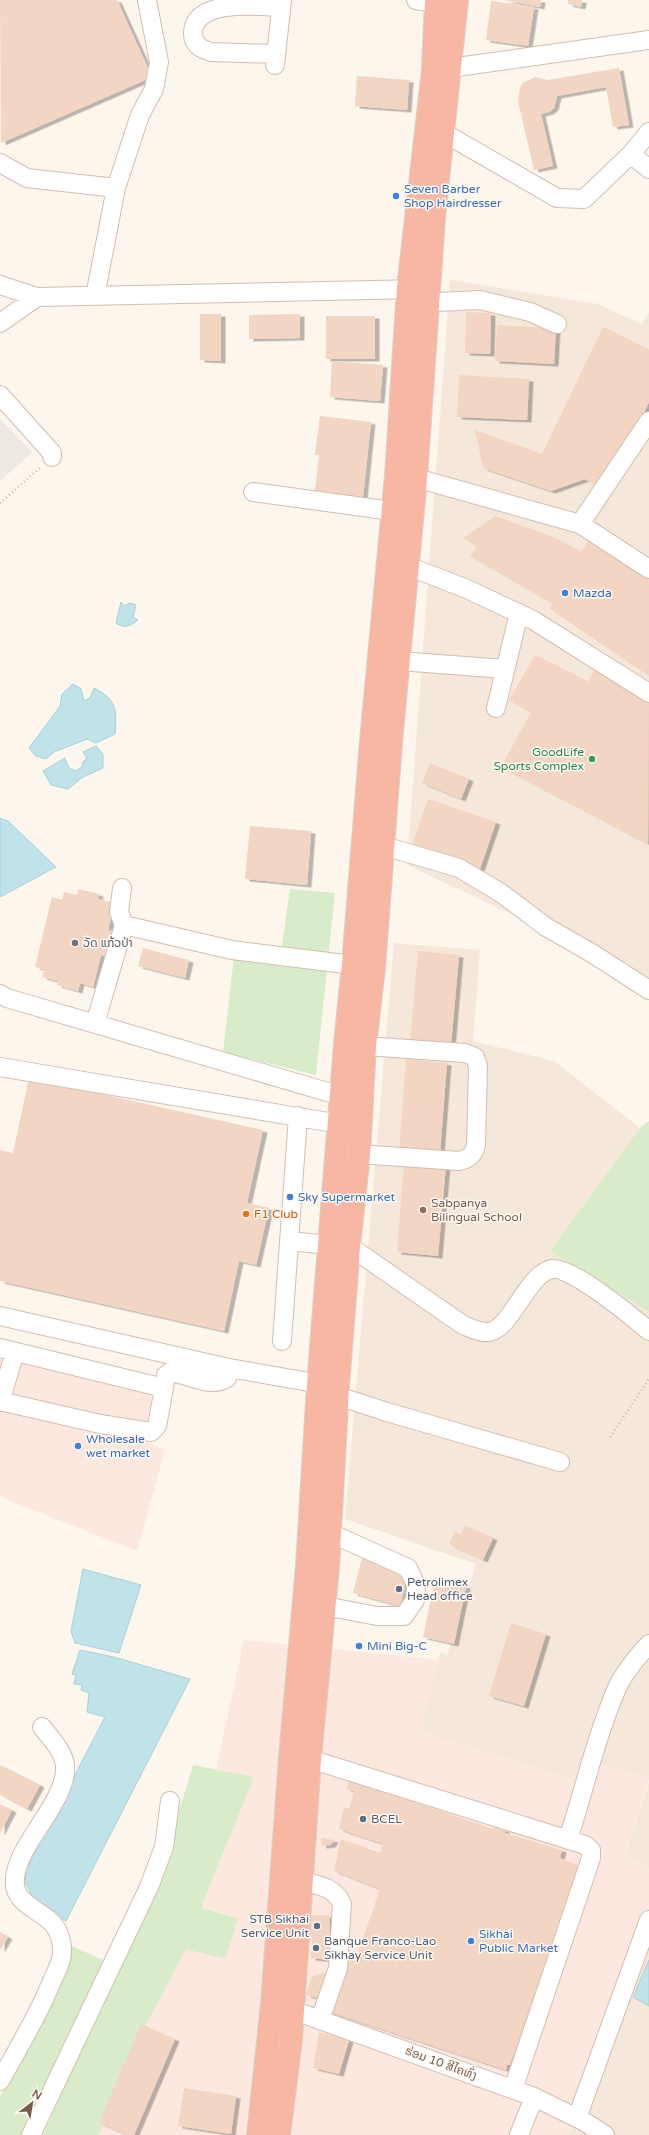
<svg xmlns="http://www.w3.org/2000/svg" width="649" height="2135" font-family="'Varela Round','Noto Sans Lao',sans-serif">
<defs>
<filter id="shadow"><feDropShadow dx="4.5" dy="2.5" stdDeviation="0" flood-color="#0004"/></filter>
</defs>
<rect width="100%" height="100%" fill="#fdf6ec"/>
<path fill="#f5e8da" d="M 450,280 L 598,304 L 641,324 L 649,313 L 649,979 L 407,865 Z
M 394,943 L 480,950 L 473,1041 L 554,1061 L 640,1128 L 550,1251 L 649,1312 L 649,1779 L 585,1759 L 577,1781 L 421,1731 L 440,1652 L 447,1655 L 476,1564 L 345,1519 Z
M 649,1782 L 649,1868 L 626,1856 Z
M 649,1906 L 649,2135 L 569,2135 L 577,2118 Z"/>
<path fill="#fde8e0" d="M 0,1340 L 165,1382 L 146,1442 L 165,1450 L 137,1551 L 0,1497 Z
M 244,1640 L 439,1660 L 421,1731 L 577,1781 L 585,1759 L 649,1779 L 626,1856 L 649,1868 L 649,1906 L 569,2135 L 98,2135 L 145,2027 L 186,1949 L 238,1918 L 201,1908 L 254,1777 L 216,1770 Z"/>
<path fill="#efe9e4" d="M 0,419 L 33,452 L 0,481 Z"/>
<path fill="#d8ecc9" d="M 290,889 L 335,893 L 316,1075 L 223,1052 L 234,957 L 279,966 Z
M 649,1121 L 649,1312 L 550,1251 L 640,1128 Z
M 193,1765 L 254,1777 L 201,1908 L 238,1918 L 225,1959 L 186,1949 L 145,2027 L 99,2135 L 43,2135 L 161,1869 Z
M 72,1946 L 103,1960 L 25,2135 L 0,2135 L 0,2097 Z"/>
<path fill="#bfe3e8" stroke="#a5d3da" d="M 121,602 L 124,606 L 130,603 L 136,605 L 133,618 L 138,620 C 130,626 125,629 116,623 Z
M 73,684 L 81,689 L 84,701 L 90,698 L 94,688 C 117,699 117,711 115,734 L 96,743 L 87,739 L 54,752 L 46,759 L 36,756 L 29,748 L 60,706 L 62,694 Z
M 96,746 L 103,754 L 103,768 L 83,777 L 68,789 L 51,785 L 43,771 L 65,758 L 69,768 L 76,771 L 83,766 L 82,763 L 87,758 L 83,752 Z
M 0,818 L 8,821 L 56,867 L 0,897 Z
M 83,1569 L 141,1585 L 119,1653 L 75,1643 L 71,1631 Z
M 80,1650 L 114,1657 L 190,1679 L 66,1921 L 34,1899 L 25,1882 L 26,1869 L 105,1717 L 87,1712 L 89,1693 L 81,1690 L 82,1685 L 74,1684 L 76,1675 L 72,1674 Z
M 649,1960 L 649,2006 L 633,1997 Z"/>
<path fill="#f3d5c3" filter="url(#shadow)" d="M 0,0 L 117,0 L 152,77 L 1,143 Z
M 504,0 L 541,0 L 540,7 Z
M 568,0 L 582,0 L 581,7 L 568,4 Z
M 491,1 L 534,7 L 528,46 L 486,40 Z
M 619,68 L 629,125 L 613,127 L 606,87 L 557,96 L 554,108 L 549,112 L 541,114 L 553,166 L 534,170 L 518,101 L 520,88 L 523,83 L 535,77 L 547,80 Z
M 357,76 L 409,80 L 407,110 L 355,106 Z
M 466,312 L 491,313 L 490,354 L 465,353 Z
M 200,314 L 221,314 L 221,361 L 200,360 Z
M 300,314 L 300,338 L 249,339 L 249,315 Z
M 326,316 L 375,316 L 375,359 L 326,359 Z
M 497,325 L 556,328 L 554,364 L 495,361 Z
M 603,327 L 649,350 L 649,402 L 628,448 L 598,488 L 585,479 L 551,491 L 483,468 L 475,430 L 542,454 Z
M 332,361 L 383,365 L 380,401 L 330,397 Z
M 459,375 L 529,379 L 527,420 L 457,417 Z
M 320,416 L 371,422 L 363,497 L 315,491 L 319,455 L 315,455 Z
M 495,516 L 551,536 L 581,552 L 591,536 L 649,575 L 649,676 L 550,609 L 552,603 L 470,556 L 477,546 L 463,538 Z
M 535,655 L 588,682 L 595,668 L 649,696 L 648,844 L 501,767 L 531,712 L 509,700 Z
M 430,763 L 469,779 L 461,799 L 422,783 Z
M 428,799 L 496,822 L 480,869 L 412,845 Z
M 250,826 L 311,831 L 307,885 L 245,879 Z
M 78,889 L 99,894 L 98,899 L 114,903 L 108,930 L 113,931 L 107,957 L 101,955 L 93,987 L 80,983 L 78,991 L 57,985 L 58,981 L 42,977 L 44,969 L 35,967 L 52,897 L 62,900 L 64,892 L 77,895 Z
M 143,948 L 189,960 L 185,978 L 138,966 Z
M 418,951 L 459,955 L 451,1046 L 410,1042 Z
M 406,1059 L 447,1063 L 440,1153 L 399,1150 Z
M 29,1078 L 263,1130 L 247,1203 L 269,1208 L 256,1265 L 239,1261 L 224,1331 L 0,1281 L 0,1150 L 13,1153 Z
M 404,1162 L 446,1165 L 438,1256 L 397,1252 Z
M 465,1525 L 493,1538 L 483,1560 L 449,1544 L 455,1532 L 461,1534 Z
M 362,1558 L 409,1570 L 400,1606 L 353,1593 Z
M 435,1579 L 466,1586 L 454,1644 L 423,1637 Z
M 511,1623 L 546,1634 L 524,1706 L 489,1696 Z
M 0,1765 L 40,1785 L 27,1809 L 0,1795 Z
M 350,1780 L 493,1829 L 495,1827 L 505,1830 L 505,1833 L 562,1850 L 560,1858 L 577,1865 L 586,1862 L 518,2055 L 514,2053 L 510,2065 L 507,2064 L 506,2070 L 327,2011 L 333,2003 L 349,1959 L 355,1961 L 380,1889 L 334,1871 L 341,1839 L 380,1853 L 383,1844 L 339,1829 L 344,1807 L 349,1809 L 354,1791 L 346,1789 Z
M 0,1804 L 12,1810 L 0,1833 Z
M 321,1838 L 334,1840 L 331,1845 L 322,1846 Z
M 310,1915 L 329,1915 L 331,1960 L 311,1958 L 312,1937 L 308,1937 Z
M 0,1932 L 8,1937 L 0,1950 Z
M 330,1972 L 322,1999 L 306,1995 L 312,1976 Z
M 141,2024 L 175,2039 L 134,2135 L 127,2135 L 99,2123 Z
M 319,2032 L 349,2040 L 339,2074 L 313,2068 Z
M 184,2088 L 236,2096 L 231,2134 L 178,2126 Z"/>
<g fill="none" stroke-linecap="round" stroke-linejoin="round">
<defs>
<path id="minor" d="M 416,0 L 436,3
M 276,54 L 211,52 C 201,49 193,45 193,33 C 194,0 252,5 281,7
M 275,65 L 282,0
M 450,68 L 649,40
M 444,133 L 557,198 L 584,199 L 631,154 L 649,132
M 631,154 L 649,169
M 0,163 L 27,178 L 116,188
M 0,285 L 37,297 L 420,289
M 95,296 L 116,188 L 140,115 L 154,89 L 159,62 L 147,0
M 415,303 L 480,300 L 530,312 L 557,324
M 0,323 L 37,297
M 0,395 L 52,453 L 52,457
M 416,478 L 580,524 L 649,569
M 253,492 L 392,511
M 580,524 L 649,421
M 408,566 L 467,589 L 533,620 L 649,693
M 399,661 L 505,669
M 496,708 L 519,613
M 384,846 L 459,868 L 501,893 L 546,927 L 590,952 L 649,990
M 122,888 L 119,912 L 124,925 L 232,950 L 353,965
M 0,994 L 7,998 L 341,1096
M 95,1024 L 124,925
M 0,1067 L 340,1124
M 359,1154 L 459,1161 C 469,1159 474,1155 476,1145 L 478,1066 L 475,1057 L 465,1053 L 365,1046
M 289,1241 L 329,1245
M 349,1246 L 463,1325 C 471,1328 479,1333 489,1332 C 512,1328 527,1274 552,1269 C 571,1266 634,1318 649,1331
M 0,1316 L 229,1368 L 332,1386
M 282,1341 L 298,1116
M 0,1348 L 164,1388 L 166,1375 L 170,1372 C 189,1374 210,1389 227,1378 L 229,1368
M 338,1396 L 387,1412 L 560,1462
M 0,1401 L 100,1424 L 151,1432 L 157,1426 L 164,1388
M 0,1402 L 15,1352
M 325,1606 L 377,1616 L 404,1616 L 415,1600 L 416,1585 L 408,1568 L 330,1533
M 310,1759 L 585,1845 L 591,1850 L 591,1858 L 513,2089
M 568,1840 C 584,1790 596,1737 617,1688 C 624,1672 637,1657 649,1644
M 301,1881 C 318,1885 335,1887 342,1904 L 338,1968 L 320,2020
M 281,2006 L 534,2097 L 585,2122 L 605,2135
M 0,2081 C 18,2048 38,2016 52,1981 C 55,1974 59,1967 61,1959 C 64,1946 60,1929 49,1920 C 35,1908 12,1901 15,1878 C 18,1843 68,1800 65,1766 C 64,1751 50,1738 42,1727
M 577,2118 L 649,1920
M 31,2135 L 149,1887 L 164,1847 L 170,1801
M 519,2135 L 534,2097"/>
<path id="highway" d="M 258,2135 L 272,2004 L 290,1757 L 307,1566 L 318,1385 L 345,1044 L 353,965 L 371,741 L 396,476 L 408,288 L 433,70 L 436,0
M 279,2135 L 291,2040 L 310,1759 L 328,1568 L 338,1386 L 349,1246 L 359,1154 L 365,1046 L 374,968 L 391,742 L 416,478 L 434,218 L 457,0"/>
</defs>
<use href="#minor" stroke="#d1beb0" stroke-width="20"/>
<use href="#highway" stroke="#dad1cd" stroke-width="24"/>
<path stroke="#d9b8a5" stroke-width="2.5" stroke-dasharray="1 3" stroke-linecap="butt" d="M 0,503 L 41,467
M 610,1437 L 649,1379"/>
<use href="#minor" stroke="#fff" stroke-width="18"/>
<use href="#highway" stroke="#f7b7a3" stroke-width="22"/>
</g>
<g fill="#3f7fe0" stroke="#fffaf3" stroke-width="1.5">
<circle cx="396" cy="196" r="4"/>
<circle cx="565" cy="593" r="4"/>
<circle cx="290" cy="1197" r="4"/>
<circle cx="78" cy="1446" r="4"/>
<circle cx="359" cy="1646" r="4"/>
<circle cx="471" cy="1941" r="4"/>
</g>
<circle fill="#2e9e5b" stroke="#fffaf3" stroke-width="1.5" cx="592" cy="759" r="4"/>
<circle fill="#6b7280" stroke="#fffaf3" stroke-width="1.5" cx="75" cy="943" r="4"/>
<circle fill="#8d6e63" stroke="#fffaf3" stroke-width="1.5" cx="423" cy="1210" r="4"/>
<circle fill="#e8710a" stroke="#fffaf3" stroke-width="1.5" cx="246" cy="1214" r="4"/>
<g fill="#5c6f8a" stroke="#fffaf3" stroke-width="1.5">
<circle cx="399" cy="1589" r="4"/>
<circle cx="363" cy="1819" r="4"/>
<circle cx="317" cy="1926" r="4"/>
<circle cx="316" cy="1948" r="4"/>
</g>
<g text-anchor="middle" stroke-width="3" stroke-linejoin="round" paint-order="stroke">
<g font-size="12" fill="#366cbe" stroke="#fffaf3" text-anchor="start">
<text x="404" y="193">Seven Barber<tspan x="404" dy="14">Shop Hairdresser</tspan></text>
<text x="573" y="597">Mazda</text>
<text x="298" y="1201">Sky Supermarket</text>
<text x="86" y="1443">Wholesale<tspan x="86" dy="14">wet market</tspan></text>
<text x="367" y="1650">Mini Big-C</text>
<text x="479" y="1938">Sikhai<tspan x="479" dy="14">Public Market</tspan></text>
</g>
<g font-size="12" fill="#27864d" stroke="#fffaf3" text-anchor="end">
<text x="584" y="756">GoodLife<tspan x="584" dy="14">Sports Complex</tspan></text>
</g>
<g font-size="12" fill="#5b616d" stroke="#fffaf3" text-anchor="start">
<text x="83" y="947">ວັດ ແກ້ວປ່າ</text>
</g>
<g font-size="12" fill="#785e54" stroke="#fffaf3" text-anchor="start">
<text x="431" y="1207">Sabpanya<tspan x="431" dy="14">Bilingual School</tspan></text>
</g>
<g font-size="12" fill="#c56008" stroke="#fffaf3" text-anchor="start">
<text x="254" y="1218">F1 Club</text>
</g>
<g font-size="12" fill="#4e5e75" stroke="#fffaf3" text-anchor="start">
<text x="407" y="1586">Petrolimex<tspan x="407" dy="14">Head office</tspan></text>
<text x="371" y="1823">BCEL</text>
<text x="309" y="1923" text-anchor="end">STB Sikhai<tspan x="309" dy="14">Service Unit</tspan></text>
<text x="324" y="1945">Banque Franco-Lao<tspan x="324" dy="14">Sikhay Service Unit</tspan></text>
</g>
<g font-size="12" fill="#7a5c4d" stroke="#fffaf3">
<text transform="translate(441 2063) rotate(20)" y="4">ຮ່ອມ 10 ສີໄຄທົ່ງ</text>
</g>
</g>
<g transform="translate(32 2103) rotate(31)" stroke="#fffaf3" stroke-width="3" paint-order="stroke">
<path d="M0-3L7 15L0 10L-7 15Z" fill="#7a5c4d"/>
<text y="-6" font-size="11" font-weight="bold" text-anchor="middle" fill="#7a5c4d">N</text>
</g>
</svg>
